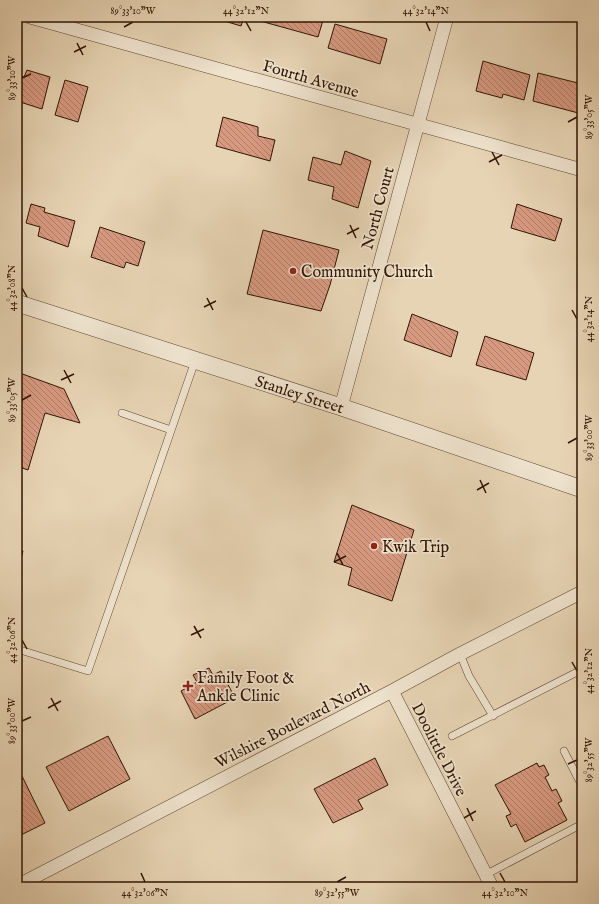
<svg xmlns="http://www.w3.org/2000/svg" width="599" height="904" font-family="'IM FELL English',serif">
<defs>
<pattern id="building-back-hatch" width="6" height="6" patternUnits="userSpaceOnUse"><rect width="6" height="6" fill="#d79a81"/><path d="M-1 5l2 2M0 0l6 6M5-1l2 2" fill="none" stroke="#af7c67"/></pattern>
</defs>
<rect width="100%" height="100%" fill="#e7d4b4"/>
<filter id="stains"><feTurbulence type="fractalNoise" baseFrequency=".005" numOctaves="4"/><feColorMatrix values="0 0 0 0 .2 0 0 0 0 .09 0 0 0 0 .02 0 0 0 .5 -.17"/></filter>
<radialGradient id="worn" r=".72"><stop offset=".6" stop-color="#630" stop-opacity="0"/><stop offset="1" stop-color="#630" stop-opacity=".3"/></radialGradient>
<path fill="url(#building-back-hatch)" stroke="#301403" d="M 211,17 L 244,17 L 241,26 Z
M 253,17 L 324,17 L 318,37 L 253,19 Z
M 335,24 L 387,39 L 380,64 L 328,48 Z
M 483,61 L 530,75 L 524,100 L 503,94 L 502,98 L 476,91 Z
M 27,70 L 50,77 L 42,109 L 17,101 L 17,75 L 24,77 Z
M 538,73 L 582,84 L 582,114 L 533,101 Z
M 65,80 L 88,87 L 78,122 L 55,115 Z
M 223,117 L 258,127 L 258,136 L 275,140 L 270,161 L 216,146 Z
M 345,151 L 371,161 L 358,208 L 332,199 L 334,187 L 308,180 L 313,157 L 341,165 Z
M 31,204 L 45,208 L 44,212 L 75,221 L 68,247 L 38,236 L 40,227 L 26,223 Z
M 517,204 L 562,219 L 555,241 L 511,228 Z
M 100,227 L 145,242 L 138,266 L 126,262 L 124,268 L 91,257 Z
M 263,230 L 339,250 L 330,285 L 321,311 L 247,294 Z
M 412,314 L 458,332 L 451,357 L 404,340 Z
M 485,336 L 534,353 L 526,380 L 476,365 Z
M 17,372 L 64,389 L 80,423 L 45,413 L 28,470 L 17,466 Z
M 352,505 L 414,530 L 392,601 L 348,585 L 352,568 L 334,562 Z
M 17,549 L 23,551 L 17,573 Z
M 209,668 L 213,675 L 221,671 L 235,698 L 195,719 L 181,691 L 197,682 L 193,675 Z
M 108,736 L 130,779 L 69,811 L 46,767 Z
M 375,758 L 388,785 L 358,800 L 363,809 L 333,823 L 314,789 Z
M 537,763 L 539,767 L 544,765 L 549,775 L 545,777 L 552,791 L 556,789 L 562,801 L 558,803 L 567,820 L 525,842 L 516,824 L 511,827 L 506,816 L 511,814 L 495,785 Z
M 22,776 L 45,823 L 17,837 L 17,779 Z"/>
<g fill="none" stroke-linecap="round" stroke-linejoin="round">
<defs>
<path id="service" d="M 122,413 L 171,430
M 17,649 L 88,671 L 195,361
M 460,654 L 469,676 L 493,716
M 452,736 L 581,670
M 564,751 L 582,786
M 485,875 L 582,824"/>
<path id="minor" d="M 30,17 L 582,170
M 341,407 L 447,17
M 392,691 L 492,887
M 17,886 L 392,691 L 460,654 L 582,592"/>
<g id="tertiary">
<path id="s1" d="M 17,303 L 341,407 L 582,489"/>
</g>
</defs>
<use href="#service" stroke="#5e442f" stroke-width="8"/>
<use href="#minor" stroke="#5e442f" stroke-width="14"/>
<use href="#tertiary" stroke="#5e442f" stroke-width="18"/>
<use href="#service" stroke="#efe3ce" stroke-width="7"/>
<use href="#minor" stroke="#efe3ce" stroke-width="13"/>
<use href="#tertiary" stroke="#efe3ce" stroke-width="17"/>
</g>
<path fill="none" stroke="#301403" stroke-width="1.5" d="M 246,22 L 251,31M 426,22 L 430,31M 124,27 L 133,22M 77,43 L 83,55M 74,52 L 86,46M 22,78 L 31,74M 568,122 L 577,117M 492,152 L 499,165M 489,162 L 502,155M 350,225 L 356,238M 347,234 L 359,228M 22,288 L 27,297M 207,298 L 213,310M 204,307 L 216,301M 572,310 L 577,319M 64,370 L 71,383M 61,380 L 74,374M 22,400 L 31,395M 568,443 L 577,438M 480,480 L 486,493M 477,490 L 489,483M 337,553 L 343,565M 334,562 L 346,556M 194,626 L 201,638M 191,635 L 204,629M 22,640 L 27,649M 572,662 L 577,671M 51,698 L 58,711M 48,708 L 61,701M 22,721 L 31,717M 568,764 L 577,760M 467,808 L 473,821M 464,818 L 476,811M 141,873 L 145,882M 500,873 L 505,882M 337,882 L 346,877"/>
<g fill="#8f2418" stroke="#efe3ce" stroke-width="1.5">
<circle cx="293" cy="271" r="4"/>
<circle cx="374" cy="546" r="4"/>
<path d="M186 680h4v4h4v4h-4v4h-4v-4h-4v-4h4z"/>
</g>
<g text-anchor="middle" stroke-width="3.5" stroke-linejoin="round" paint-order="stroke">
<g font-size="16" fill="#301403" stroke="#efe3ce">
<text transform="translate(311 78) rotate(16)" y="6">Fourth Avenue</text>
<text transform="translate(377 208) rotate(-75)" y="6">North Court</text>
<text dy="6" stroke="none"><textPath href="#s1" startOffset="297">Stanley Street</textPath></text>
<text transform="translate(292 724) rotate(-27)" y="6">Wilshire Boulevard North</text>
<text transform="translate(440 749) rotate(63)" y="6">Doolittle Drive</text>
</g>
<g font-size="16" fill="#301403" stroke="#efe3ce" text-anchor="start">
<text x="301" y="277">Community Church</text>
<text x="382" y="552">Kwik Trip</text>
<text x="197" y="683">Family Foot &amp;<tspan x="197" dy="18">Ankle Clinic</tspan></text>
</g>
</g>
<rect width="599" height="904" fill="none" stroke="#e7d4b4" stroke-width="44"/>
<rect x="22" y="22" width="555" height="860" fill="none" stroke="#301403" stroke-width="1.5"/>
<g font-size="10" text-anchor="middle" fill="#301403">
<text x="133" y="14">89°33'10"W</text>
<text x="246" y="14">44°32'12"N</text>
<text x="426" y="14">44°32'14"N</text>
<text transform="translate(11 78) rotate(-90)" y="4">89°33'10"W</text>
<text transform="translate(588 117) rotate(-90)" y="4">89°33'05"W</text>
<text transform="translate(11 288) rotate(-90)" y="4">44°32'08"N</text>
<text transform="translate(588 319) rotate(-90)" y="4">44°32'14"N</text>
<text transform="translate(11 400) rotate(-90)" y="4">89°33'05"W</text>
<text transform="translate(588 438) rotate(-90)" y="4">89°33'00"W</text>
<text transform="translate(11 640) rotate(-90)" y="4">44°32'06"N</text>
<text transform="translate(588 671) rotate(-90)" y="4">44°32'12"N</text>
<text transform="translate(11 721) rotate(-90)" y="4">89°33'00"W</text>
<text transform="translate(588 760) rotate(-90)" y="4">89°32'55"W</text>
<text x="145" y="896">44°32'06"N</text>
<text x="337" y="896">89°32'55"W</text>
<text x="505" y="896">44°32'10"N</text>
</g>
<rect width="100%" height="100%" filter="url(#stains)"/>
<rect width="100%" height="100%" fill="url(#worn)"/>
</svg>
